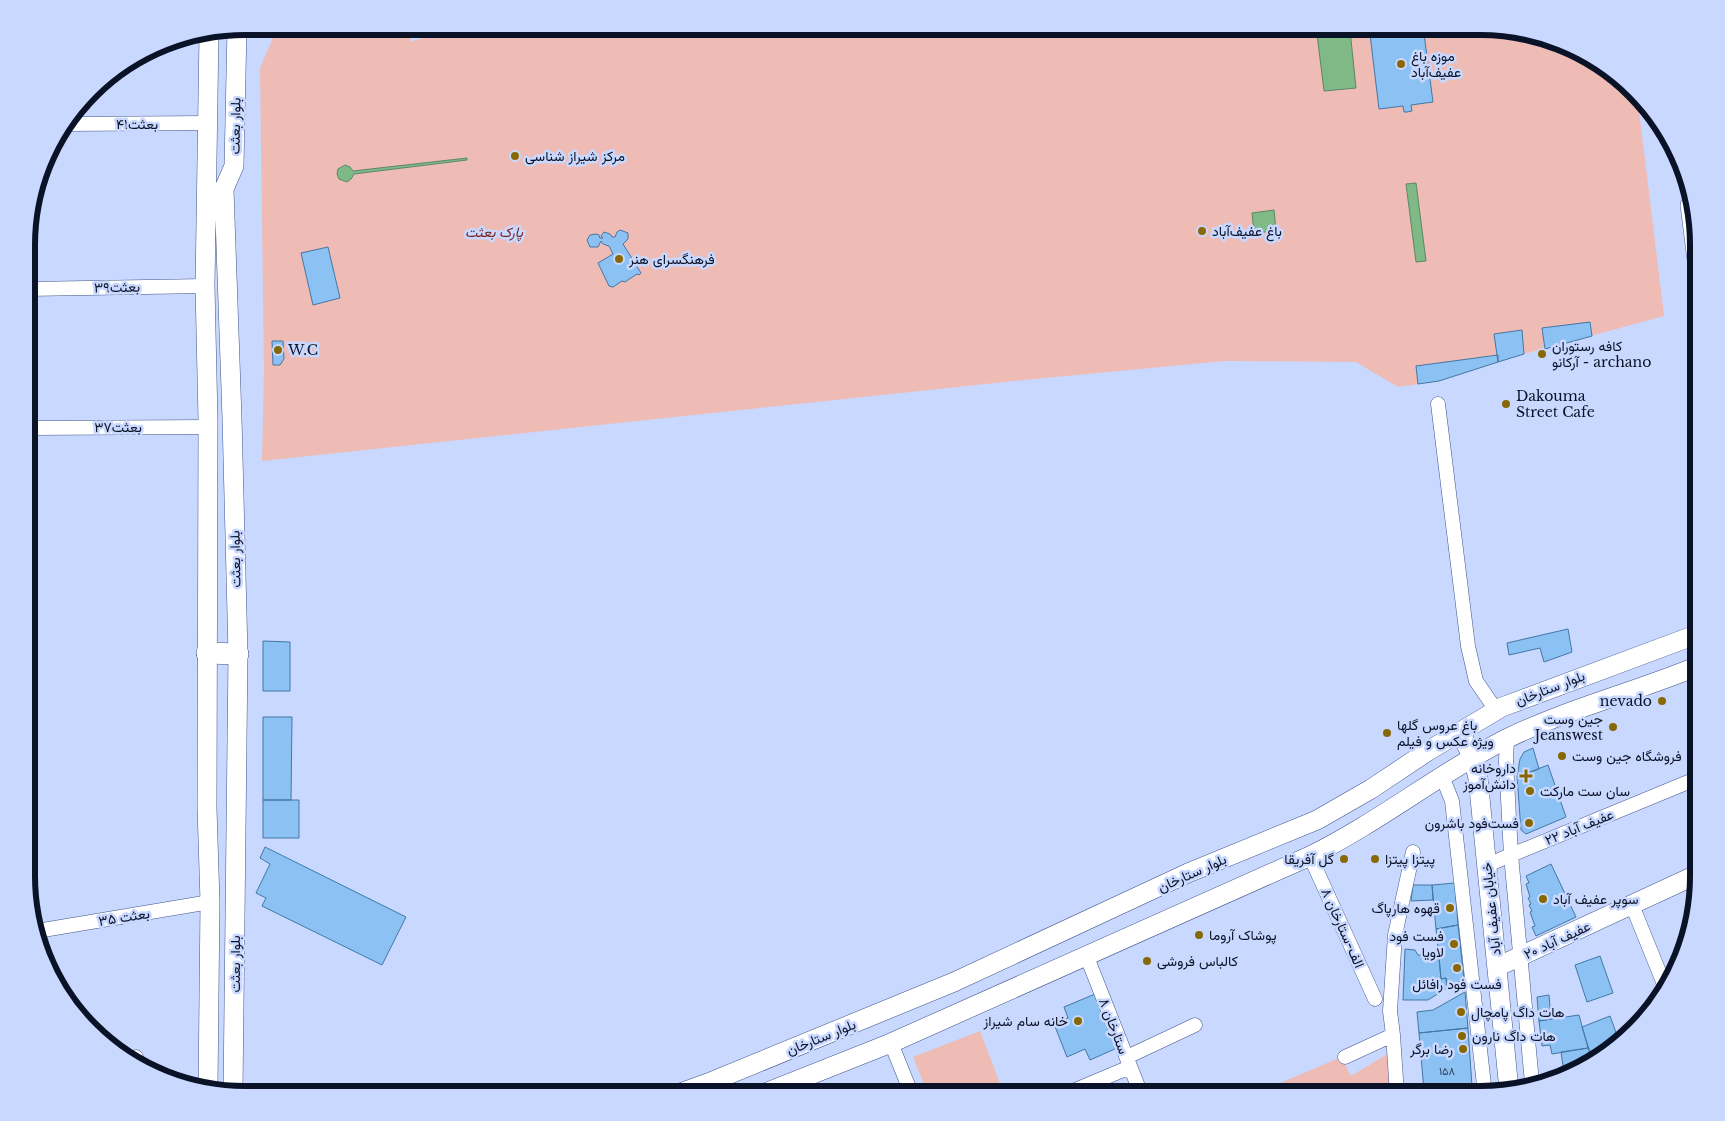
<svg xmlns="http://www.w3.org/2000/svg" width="1725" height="1121" font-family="'Libre Baskerville',Vazirmatn,serif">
<rect width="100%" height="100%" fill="#c9d8fe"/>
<path fill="#eebbb5" d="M 278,26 L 409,26 L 411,42 L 454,26 L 1480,26 L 1550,38 L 1602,63 L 1638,102 L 1664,316 L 1524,354 L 1439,381 L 1398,387 L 1356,362 L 1224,361 L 1014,381 L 262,461 L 264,370 L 260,68 Z
M 980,1031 L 1004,1094 L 928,1094 L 913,1057 Z
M 1389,1053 L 1391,1094 L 1255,1094 L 1341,1057 L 1351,1076 Z"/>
<path fill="#7fb985" stroke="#5c8769" d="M 1350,30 L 1356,88 L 1324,91 L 1317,34 Z
M 467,158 L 467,160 L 354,174 L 351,179 L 347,182 L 339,179 L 337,174 L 338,169 L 345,165 L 350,167 L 353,171 Z
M 1416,183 L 1426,261 L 1416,262 L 1406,184 Z
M 1274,210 L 1276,231 L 1254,233 L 1252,213 Z"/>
<path fill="#8cc1f3" stroke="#4477a5" d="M 1369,26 L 1423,26 L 1433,102 L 1411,105 L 1412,111 L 1407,112 L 1404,112 L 1403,106 L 1379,109 Z
M 620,230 L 628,233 L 628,239 L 623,244 L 641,273 L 639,275 L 637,274 L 625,282 L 622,281 L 613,287 L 609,286 L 598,263 L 613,254 L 609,246 L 603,244 L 601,241 L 598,247 L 590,247 L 587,240 L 590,235 L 596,234 L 599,235 L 600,238 L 603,238 L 601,236 L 604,232 L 610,234 L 612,237 L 615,237 L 617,232 Z
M 328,247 L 340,298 L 313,305 L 301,253 Z
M 1590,322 L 1592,336 L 1545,349 L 1542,328 Z
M 1522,330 L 1524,354 L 1498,362 L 1494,334 Z
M 272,341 L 283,341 L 284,359 L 280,365 L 273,365 Z
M 1498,355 L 1498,362 L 1439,381 L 1418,384 L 1416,366 Z
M 1568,629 L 1572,652 L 1544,662 L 1540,648 L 1509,655 L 1507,643 Z
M 263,641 L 290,642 L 290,691 L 263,691 Z
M 263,717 L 292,717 L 291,800 L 263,800 Z
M 1533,748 L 1539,769 L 1517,777 L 1520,759 L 1524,752 Z
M 1548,765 L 1566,817 L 1526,834 L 1521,830 L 1517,777 Z
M 263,800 L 299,800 L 299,838 L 263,838 Z
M 265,847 L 406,917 L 382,965 L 262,906 L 266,898 L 256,893 L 270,864 L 260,858 Z
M 1551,864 L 1576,917 L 1536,936 L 1532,927 L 1535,926 L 1530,912 L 1532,911 L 1529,905 L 1531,904 L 1528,898 L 1530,897 L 1526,884 L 1529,883 L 1526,876 Z
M 1455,883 L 1458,925 L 1436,929 L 1432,885 Z
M 1413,885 L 1432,885 L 1433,900 L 1411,901 Z
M 1458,925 L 1464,979 L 1447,988 L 1446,978 L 1441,979 L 1436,929 Z
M 1405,949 L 1415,950 L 1418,955 L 1439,956 L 1441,979 L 1446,978 L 1447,988 L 1428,1000 L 1403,1000 Z
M 1600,956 L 1613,993 L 1587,1002 L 1575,965 Z
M 1465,992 L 1468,1028 L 1419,1033 L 1417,1012 L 1433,1010 Z
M 1095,994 L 1117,1048 L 1090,1060 L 1085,1049 L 1067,1057 L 1054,1024 L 1068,1018 L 1064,1007 Z
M 1549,995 L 1551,1019 L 1539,1021 L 1537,997 Z
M 1579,1015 L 1588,1048 L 1552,1054 L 1550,1045 L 1542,1046 L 1539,1021 Z
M 1610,1016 L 1618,1038 L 1593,1062 L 1582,1027 Z
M 1468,1028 L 1472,1086 L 1424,1091 L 1419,1033 Z
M 1588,1048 L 1593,1062 L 1589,1066 L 1564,1073 L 1561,1052 Z
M 1472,1086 L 1472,1094 L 1425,1094 L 1424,1091 Z"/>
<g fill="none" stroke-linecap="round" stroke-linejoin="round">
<defs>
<path id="street" d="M 67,124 L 207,123
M 28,289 L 205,286
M 1438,404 L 1468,646 L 1476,681 L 1496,710
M 28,428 L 208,427
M 1507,739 L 1506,761 L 1511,855 L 1532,1083
M 1442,776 L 1452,801 L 1485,1094
M 1310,856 L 1375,999
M 1487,865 L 1698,778
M 1632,905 L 1666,989
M 37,931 L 210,902
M 1087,957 L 1141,1094
M 891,1043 L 912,1095
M 1127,1057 L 1195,1025
M 1345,1057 L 1393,1035
M 133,1062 L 136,1057
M 1066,1094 L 1130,1067
M 1397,1094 L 1393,1035 L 1390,1011 L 1395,935 L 1413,852"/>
<path id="secondary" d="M 1690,205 L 1698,268
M 1460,732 L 1473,758 L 1478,778 L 1509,1090
M 1497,967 L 1698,874
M 208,1089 L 210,902 L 207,808 L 208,420 L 205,286 L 209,33
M 233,1093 L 238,654 L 232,418 L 224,189 L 234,166 L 237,28
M 675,1095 L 708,1083 L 954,982 L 1188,873 L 1317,820 L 1371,789 L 1428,751 L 1502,707 L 1698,634
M 760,1095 L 891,1043 L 1310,856 C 1379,822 1438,774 1506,739 C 1567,709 1635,692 1698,666"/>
<path id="primary" d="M 207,653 L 238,654"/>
</defs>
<use href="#street" stroke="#41558a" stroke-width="15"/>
<use href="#secondary" stroke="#41558a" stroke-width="20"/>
<use href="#primary" stroke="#41558a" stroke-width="22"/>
<use href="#street" stroke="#fff" stroke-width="14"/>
<use href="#secondary" stroke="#fff" stroke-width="19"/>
<use href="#primary" stroke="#fff" stroke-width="21"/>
</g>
<g fill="#886804" stroke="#c9d8fe" stroke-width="2">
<circle cx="1401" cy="64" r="5"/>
<circle cx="515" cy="156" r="5"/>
<circle cx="1202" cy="231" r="5"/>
<circle cx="619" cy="259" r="5"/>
<circle cx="278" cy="350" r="5"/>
<circle cx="1542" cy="354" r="5"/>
<circle cx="1506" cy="404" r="5"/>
<circle cx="1662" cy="701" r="5"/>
<circle cx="1613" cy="727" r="5"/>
<circle cx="1387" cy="733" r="5"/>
<circle cx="1562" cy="756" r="5"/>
<path d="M1523.5 768.5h5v5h5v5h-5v5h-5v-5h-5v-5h5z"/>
<circle cx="1530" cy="791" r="5"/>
<circle cx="1529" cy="823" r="5"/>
<circle cx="1344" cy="859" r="5"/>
<circle cx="1375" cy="859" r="5"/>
<circle cx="1543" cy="899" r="5"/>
<circle cx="1450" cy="908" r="5"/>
<circle cx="1199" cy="935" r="5"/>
<circle cx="1454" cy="944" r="5"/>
<circle cx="1147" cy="961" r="5"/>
<circle cx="1457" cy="968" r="5"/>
<circle cx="1461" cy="1012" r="5"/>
<circle cx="1078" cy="1021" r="5"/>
<circle cx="1462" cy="1036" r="5"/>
<circle cx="1463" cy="1049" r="5"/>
</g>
<g text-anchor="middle" stroke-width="5" stroke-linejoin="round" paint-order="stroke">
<g font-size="11" fill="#2a3e5a">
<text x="1447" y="1075">۱۵۸</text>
</g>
<g font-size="14" fill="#0a1227" stroke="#c9d8fe" text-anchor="start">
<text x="1411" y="61">موزه باغ<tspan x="1411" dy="16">عفیف‌آباد</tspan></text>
<text x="525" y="161">مرکز شیراز شناسی</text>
<text x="1212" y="236">باغ عفیف‌آباد</text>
<text x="629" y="264">فرهنگسرای هنر</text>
<text x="1552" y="351">کافه رستوران<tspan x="1552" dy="16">آرکانو - archano</tspan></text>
<text x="288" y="355">W.C</text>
<text x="1516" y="401">Dakouma<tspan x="1516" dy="16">Street Cafe</tspan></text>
<text x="1652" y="706" text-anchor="end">nevado</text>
<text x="1603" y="724" text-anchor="end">جین وست<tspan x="1603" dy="16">Jeanswest</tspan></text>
<text x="1397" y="730">باغ عروس گلها<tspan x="1397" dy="16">ویژه عکس و فیلم</tspan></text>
<text x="1572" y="761">فروشگاه جین وست</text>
<text x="1516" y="773" text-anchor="end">داروخانه<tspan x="1516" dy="16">دانش‌آموز</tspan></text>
<text x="1540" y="796">سان ست مارکت</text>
<text x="1519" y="828" text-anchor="end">فست‌فود باشرون</text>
<text x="1334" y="864" text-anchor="end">گل آفریقا</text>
<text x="1385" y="864">پیتزا پیتزا</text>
<text x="1553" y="904">سوپر عفیف آباد</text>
<text x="1440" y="913" text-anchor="end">قهوه هارپاگ</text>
<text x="1209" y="940">پوشاک آروما</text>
<text x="1444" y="941" text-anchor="end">فست فود<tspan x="1444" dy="16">لاویا</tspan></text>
<text x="1157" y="966">کالباس فروشی</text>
<text x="1457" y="989" text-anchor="middle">فست فود رافائل</text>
<text x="1471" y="1017">هات داگ پامچال</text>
<text x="1068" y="1026" text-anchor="end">خانه سام شیراز</text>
<text x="1472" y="1041">هات داگ نارون</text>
<text x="1453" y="1054" text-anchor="end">رضا برگر</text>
</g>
<g font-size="14" fill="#0a1227" stroke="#c9d8fe">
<text x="137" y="129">بعثت۴۱</text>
<text transform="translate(235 126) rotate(-89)" y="5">بلوار بعثت</text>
<text transform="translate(117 287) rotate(-1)" y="5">بعثت۳۹</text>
<text x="118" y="432">بعثت۳۷</text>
<text transform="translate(235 559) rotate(-91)" y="5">بلوار بعثت</text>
<text transform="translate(1550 688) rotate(-21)" y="5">بلوار ستارخان</text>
<text transform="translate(1579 827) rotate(-22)" y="5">عفیف آباد ۲۲</text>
<text transform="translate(1192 873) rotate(-24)" y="5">بلوار ستارخان</text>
<text transform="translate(1491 909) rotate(-96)" y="5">خیابان عفیف آباد</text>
<text transform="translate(124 917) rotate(-9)" y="5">۳۵ بعثت</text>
<text transform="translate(1343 928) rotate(66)" y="5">۸ الف-ستارخان</text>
<text transform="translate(1557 940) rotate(-25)" y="5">عفیف آباد ۲۰</text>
<text transform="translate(235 964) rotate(-90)" y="5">بلوار بعثت</text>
<text transform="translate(1114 1026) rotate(69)" y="5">ستارخان ۸</text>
<text transform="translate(821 1037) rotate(-22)" y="5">بلوار ستارخان</text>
</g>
<g font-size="14" font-style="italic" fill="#7a1f1b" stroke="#c9d8fe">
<text x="494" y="237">پارک بعثت</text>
</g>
</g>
<path d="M0 0H1725V1121H0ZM245 35H1480A210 210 0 0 1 1690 245V876A210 210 0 0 1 1480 1086H245A210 210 0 0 1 35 876V245A210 210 0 0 1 245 35Z" fill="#c9d8fe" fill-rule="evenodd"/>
<path fill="none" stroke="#0a1227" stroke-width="6" d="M245 35H1480A210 210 0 0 1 1690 245V876A210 210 0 0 1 1480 1086H245A210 210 0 0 1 35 876V245A210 210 0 0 1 245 35Z"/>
</svg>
